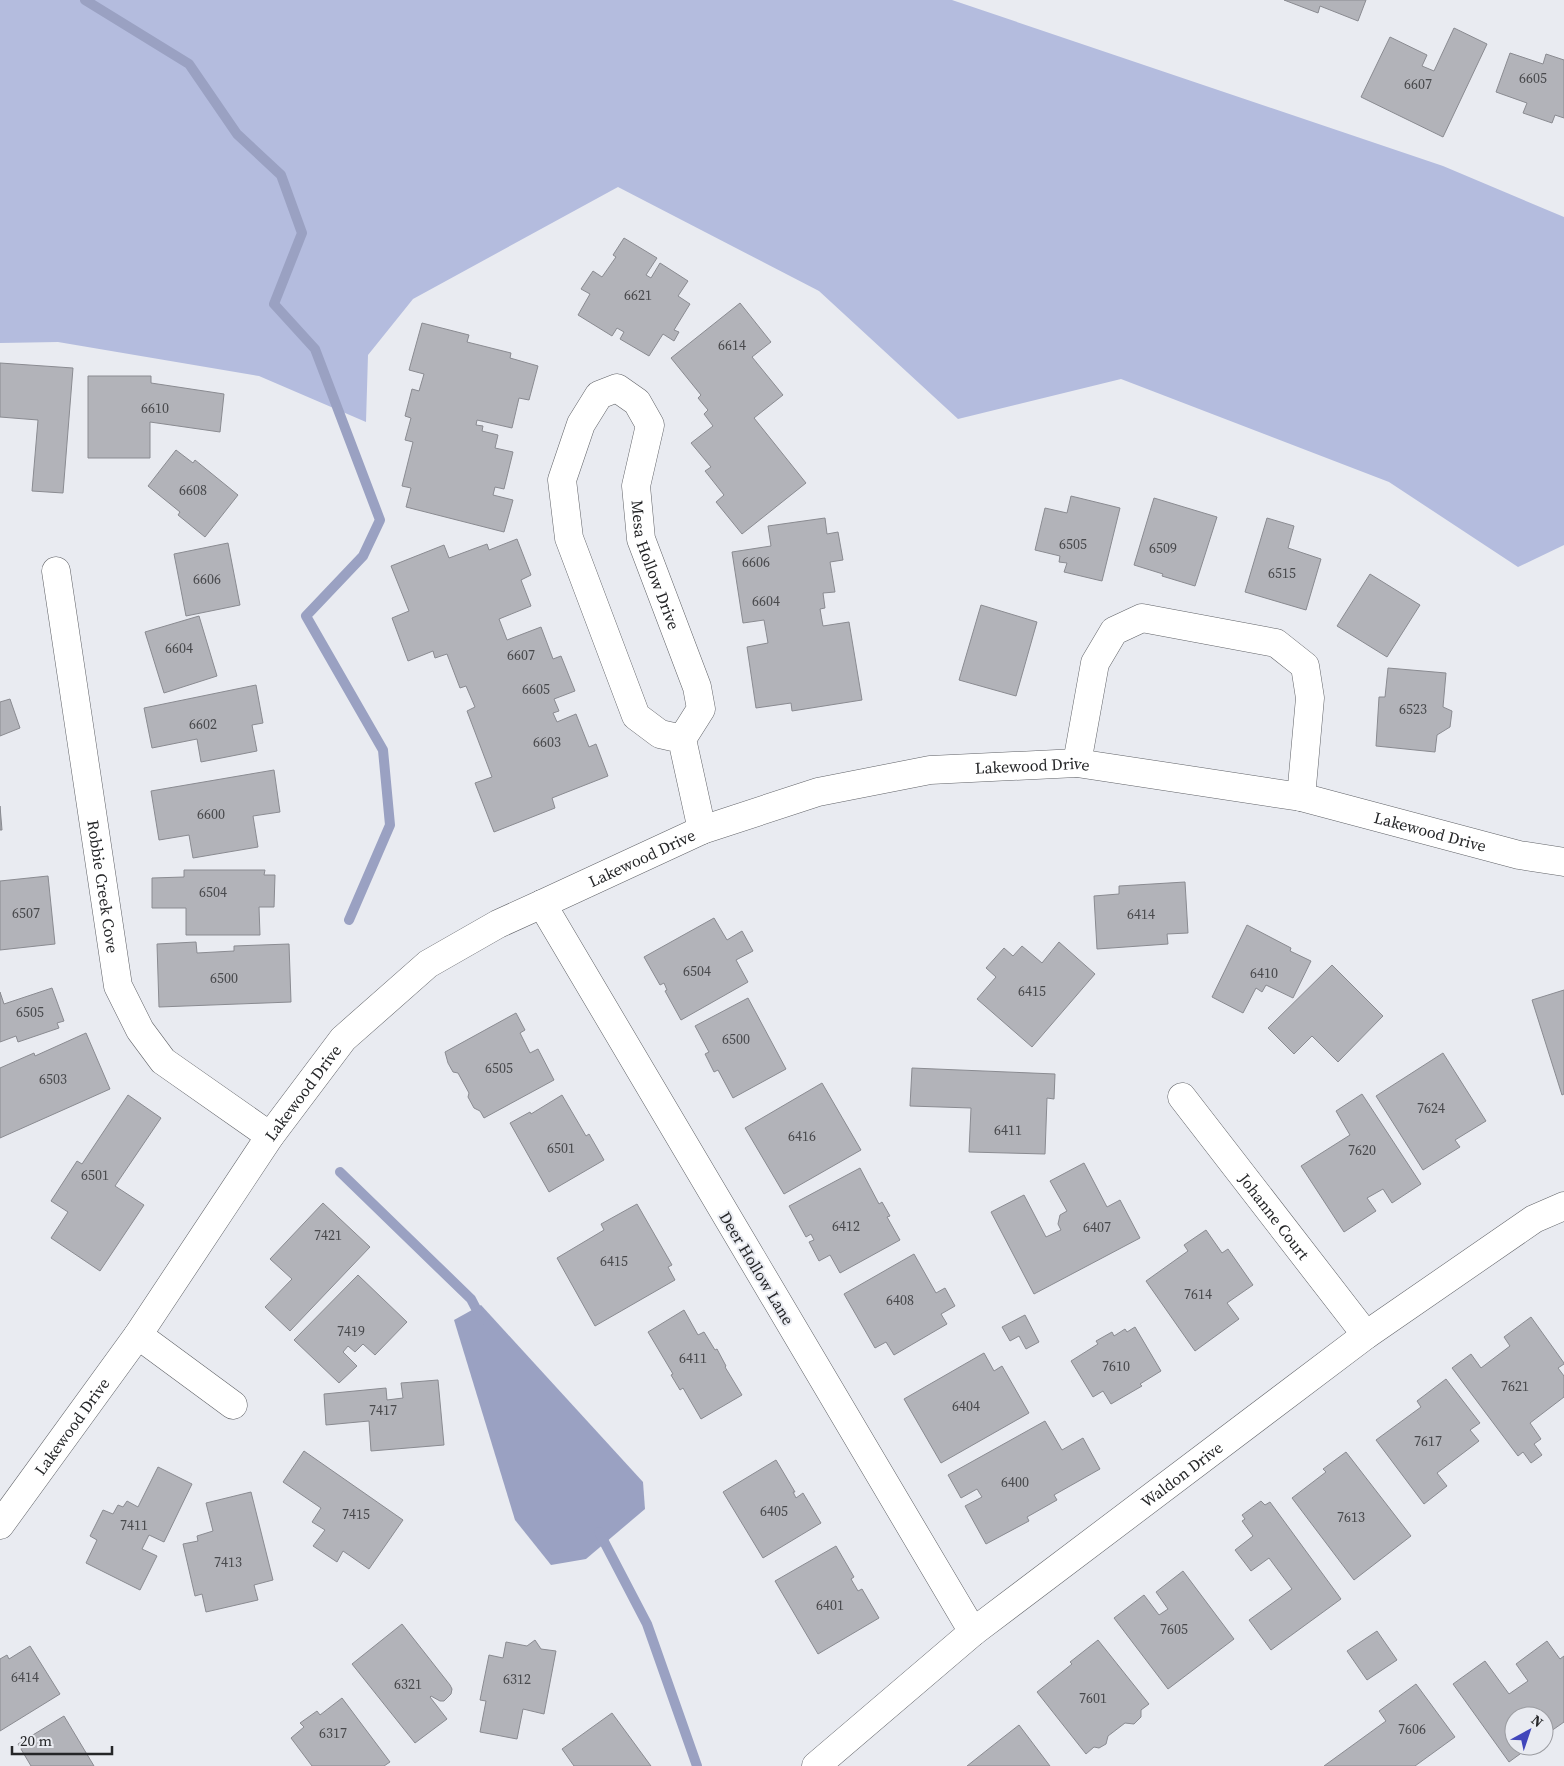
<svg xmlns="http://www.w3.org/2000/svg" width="1564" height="1766" font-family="'Source Serif 4',serif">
<rect width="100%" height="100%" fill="#e9ebf1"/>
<path fill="#b4bcde" d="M 0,0 L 952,0 L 1443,166 L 1564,217 L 1564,545 L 1518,567 L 1389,482 L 1121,379 L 958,419 L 819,291 L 618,187 L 413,299 L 368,355 L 366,422 L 259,376 L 58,342 L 0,343 Z"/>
<path fill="#9aa1c2" d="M 481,1305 L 643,1482 L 645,1509 L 586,1559 L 551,1565 L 515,1520 L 454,1320 Z"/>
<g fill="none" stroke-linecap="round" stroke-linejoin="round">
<path stroke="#9aa1c2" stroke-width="10" d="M 85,0 L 189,64 L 237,134 L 281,175 L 302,233 L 274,304 L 315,349 L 380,520 L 363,556 L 306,616 L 383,750 L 390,825 L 349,920
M 340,1172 L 471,1299 L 482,1320
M 599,1532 L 647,1624 L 697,1766"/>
</g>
<path fill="#b2b3b9" stroke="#8a8b91" d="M 1284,0 L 1366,0 L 1358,21 L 1320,6 L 1318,13 Z
M 1454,28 L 1487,44 L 1443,137 L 1361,97 L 1390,37 L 1427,55 L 1422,66 L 1434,71 Z
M 1510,53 L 1543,64 L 1546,54 L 1564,60 L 1564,118 L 1555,115 L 1552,123 L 1523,113 L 1527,103 L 1496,92 Z
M 624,238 L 657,258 L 646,275 L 651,278 L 660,263 L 688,281 L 678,296 L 690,304 L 674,330 L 679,332 L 674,341 L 663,334 L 649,356 L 620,339 L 624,332 L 617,328 L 612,336 L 578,315 L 590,294 L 581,289 L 593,271 L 602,277 L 616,257 L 613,255 Z
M 740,303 L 771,342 L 752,357 L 783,395 L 754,418 L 806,483 L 742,534 L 716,502 L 724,495 L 705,471 L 711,467 L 691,443 L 713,426 L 704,414 L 708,410 L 698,398 L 701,395 L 671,358 Z
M 422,323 L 469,335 L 467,342 L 511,353 L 510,358 L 538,366 L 529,400 L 519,398 L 512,428 L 477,420 L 476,425 L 483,426 L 482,431 L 498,435 L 495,448 L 513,452 L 504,489 L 495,487 L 493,495 L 513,500 L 504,532 L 406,507 L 411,488 L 402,486 L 413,442 L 405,440 L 411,418 L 405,416 L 412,389 L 419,391 L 424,374 L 409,370 Z
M 0,363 L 73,368 L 63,493 L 32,491 L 38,420 L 0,417 Z
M 88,376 L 151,376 L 151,383 L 224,394 L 220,432 L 150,422 L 150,458 L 88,458 Z
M 176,450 L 193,463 L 195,460 L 238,495 L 205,537 L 178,515 L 180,512 L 148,486 Z
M 1071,496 L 1120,508 L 1102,581 L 1064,572 L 1067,563 L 1059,562 L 1060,556 L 1035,550 L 1045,508 L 1067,513 Z
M 1154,498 L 1217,517 L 1195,586 L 1162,576 L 1163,574 L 1134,565 Z
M 825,518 L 827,534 L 838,532 L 843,560 L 830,562 L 835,592 L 823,593 L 825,608 L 820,609 L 823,626 L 849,622 L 862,700 L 792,711 L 791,703 L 756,708 L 747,647 L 768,643 L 764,620 L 743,623 L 732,552 L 771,546 L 768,526 Z
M 1267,518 L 1294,526 L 1288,548 L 1321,559 L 1306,610 L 1245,592 Z
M 517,539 L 531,575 L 521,580 L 531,606 L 499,619 L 507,640 L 541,627 L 553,659 L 561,656 L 575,691 L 554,699 L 559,711 L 553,713 L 557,722 L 576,714 L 589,747 L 596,744 L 608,776 L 552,798 L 555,808 L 494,832 L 475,783 L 492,777 L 467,711 L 475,707 L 466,686 L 460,688 L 447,654 L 435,658 L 433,651 L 408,661 L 392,618 L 409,611 L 391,566 L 444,545 L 449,558 L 487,544 L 489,550 Z
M 228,543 L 240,605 L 186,616 L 174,554 Z
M 1370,574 L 1420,605 L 1387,657 L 1337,626 Z
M 981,605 L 1037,622 L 1016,696 L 959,680 Z
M 199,616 L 217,676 L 164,693 L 145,632 Z
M 1388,668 L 1446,673 L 1443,707 L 1452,711 L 1450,727 L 1437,735 L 1435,752 L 1376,746 L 1379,697 L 1385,697 Z
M 256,685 L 263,723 L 252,725 L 257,751 L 201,762 L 197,739 L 152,748 L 144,708 Z
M 10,699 L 20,728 L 0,736 L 0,702 Z
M 274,770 L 280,812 L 253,816 L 258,847 L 193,858 L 189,835 L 159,840 L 151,791 Z
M 0,806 L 2,830 L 0,830 Z
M 184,870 L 265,870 L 264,875 L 275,875 L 274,907 L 259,907 L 260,935 L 186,935 L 186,908 L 152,908 L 152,878 L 184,877 Z
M 48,876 L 55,944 L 0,950 L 0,881 Z
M 1185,882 L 1188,933 L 1167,934 L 1168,944 L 1097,949 L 1094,896 L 1119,894 L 1119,886 Z
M 714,918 L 727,940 L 742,931 L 753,951 L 736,960 L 748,982 L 681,1020 L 665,991 L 667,990 L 664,983 L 660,985 L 644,957 Z
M 1247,925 L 1291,948 L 1290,951 L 1311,961 L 1293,998 L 1266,985 L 1262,992 L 1256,988 L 1243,1013 L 1212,997 Z
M 196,942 L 197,953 L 234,951 L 234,946 L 289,944 L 291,1002 L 159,1007 L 157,944 Z
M 1059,942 L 1095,974 L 1032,1047 L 977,999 L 996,977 L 986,968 L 1004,948 L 1013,956 L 1022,946 L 1042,963 Z
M 1332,965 L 1383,1016 L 1338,1062 L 1312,1036 L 1294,1054 L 1268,1028 Z
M 52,988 L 64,1021 L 57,1023 L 59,1028 L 18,1042 L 16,1036 L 0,1042 L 0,992 L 4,1004 Z
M 1564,990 L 1564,1094 L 1562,1095 L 1532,1000 Z
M 748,998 L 786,1069 L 733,1098 L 718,1070 L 714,1072 L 705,1054 L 709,1052 L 695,1026 Z
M 516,1013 L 525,1030 L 520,1033 L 530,1053 L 538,1049 L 554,1080 L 484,1118 L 480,1111 L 474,1108 L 468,1097 L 469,1093 L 458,1073 L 453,1072 L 448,1063 L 445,1052 Z
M 86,1033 L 110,1089 L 0,1138 L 0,1068 L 34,1053 L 35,1056 Z
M 1443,1053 L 1486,1121 L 1455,1140 L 1460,1147 L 1423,1170 L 1376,1096 Z
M 912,1068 L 1055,1074 L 1054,1099 L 1047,1098 L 1045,1154 L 969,1152 L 971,1108 L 910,1106 Z
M 822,1083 L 861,1150 L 784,1194 L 745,1128 Z
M 1362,1094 L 1421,1184 L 1392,1203 L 1383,1189 L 1367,1198 L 1376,1211 L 1344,1232 L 1301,1166 L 1350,1135 L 1336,1111 Z
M 128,1095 L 161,1118 L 115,1186 L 144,1205 L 100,1271 L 51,1238 L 68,1212 L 51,1201 L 77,1161 L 82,1164 Z
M 562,1095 L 586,1136 L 589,1134 L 604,1160 L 549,1192 L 510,1123 L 530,1112 L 531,1114 Z
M 1084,1163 L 1107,1207 L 1120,1200 L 1140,1238 L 1034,1294 L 991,1212 L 1024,1195 L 1046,1237 L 1061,1230 L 1058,1224 L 1060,1215 L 1067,1211 L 1050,1181 Z
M 860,1168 L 879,1204 L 882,1202 L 890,1216 L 887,1217 L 900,1240 L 840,1273 L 830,1255 L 819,1261 L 809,1242 L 814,1240 L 811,1234 L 806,1237 L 789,1206 Z
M 323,1203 L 370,1247 L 290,1331 L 265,1307 L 292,1279 L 270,1259 Z
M 637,1204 L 672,1265 L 668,1267 L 675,1280 L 595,1326 L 557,1258 L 604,1230 L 601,1224 Z
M 1206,1230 L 1222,1253 L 1228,1249 L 1253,1285 L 1227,1303 L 1239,1319 L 1195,1351 L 1146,1281 L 1188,1251 L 1184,1245 Z
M 914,1254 L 936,1293 L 945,1288 L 955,1306 L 941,1314 L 947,1324 L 894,1355 L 886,1342 L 875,1348 L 844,1294 Z
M 358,1275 L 407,1322 L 375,1355 L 363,1344 L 355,1352 L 348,1346 L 343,1352 L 357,1366 L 339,1383 L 294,1340 Z
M 684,1310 L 698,1335 L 704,1332 L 715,1350 L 717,1349 L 726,1366 L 725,1367 L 742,1395 L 701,1419 L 683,1388 L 680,1390 L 671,1375 L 673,1374 L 648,1332 Z
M 1025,1315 L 1039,1342 L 1026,1349 L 1019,1336 L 1010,1341 L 1002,1327 Z
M 1531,1317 L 1564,1363 L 1564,1364 L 1558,1368 L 1564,1376 L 1564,1397 L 1530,1423 L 1541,1439 L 1534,1444 L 1542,1455 L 1531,1463 L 1523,1452 L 1518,1456 L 1452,1368 L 1471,1354 L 1481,1368 L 1510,1346 L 1504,1337 Z
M 1135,1327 L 1161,1371 L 1140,1384 L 1142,1386 L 1111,1404 L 1103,1391 L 1093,1397 L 1071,1361 L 1098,1344 L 1096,1341 L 1112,1332 L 1114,1336 L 1125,1329 L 1127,1332 Z
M 984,1353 L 994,1371 L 1002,1366 L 1029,1413 L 941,1463 L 904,1399 Z
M 1446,1379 L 1480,1423 L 1470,1430 L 1479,1441 L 1437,1473 L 1447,1486 L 1424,1504 L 1376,1440 L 1421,1407 L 1417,1401 Z
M 438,1380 L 444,1445 L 371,1451 L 369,1421 L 326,1425 L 324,1394 L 386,1388 L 387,1400 L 403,1398 L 401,1383 Z
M 1045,1421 L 1062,1450 L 1083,1438 L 1100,1469 L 1054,1495 L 1057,1500 L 1027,1517 L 1029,1521 L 986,1544 L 965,1506 L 982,1497 L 977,1489 L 961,1498 L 948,1475 Z
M 304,1451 L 403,1520 L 369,1569 L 343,1551 L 337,1562 L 313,1546 L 325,1530 L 312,1522 L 321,1508 L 283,1482 Z
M 1346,1452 L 1411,1536 L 1354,1580 L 1292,1498 L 1326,1472 L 1323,1469 Z
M 776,1460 L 795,1492 L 793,1492 L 796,1498 L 803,1493 L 821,1523 L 763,1558 L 723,1492 Z
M 158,1467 L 192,1484 L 164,1542 L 149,1535 L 142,1549 L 157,1556 L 140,1590 L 86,1563 L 97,1540 L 90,1536 L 103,1510 L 113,1514 L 118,1505 L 123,1507 L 127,1501 L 138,1507 Z
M 251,1492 L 273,1580 L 254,1585 L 258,1600 L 206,1612 L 202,1594 L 195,1596 L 183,1544 L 198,1541 L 197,1536 L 213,1531 L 206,1503 Z
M 1261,1501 L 1265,1505 L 1270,1502 L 1341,1599 L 1271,1650 L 1249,1620 L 1292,1589 L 1269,1558 L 1251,1571 L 1235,1550 L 1253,1536 L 1242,1521 L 1245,1519 L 1242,1515 Z
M 836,1546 L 854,1577 L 851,1579 L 858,1591 L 862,1589 L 879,1618 L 818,1654 L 775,1581 Z
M 1183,1571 L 1234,1639 L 1168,1689 L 1114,1618 L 1144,1595 L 1159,1615 L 1168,1609 L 1156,1592 Z
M 402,1624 L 450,1685 L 452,1689 L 451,1694 L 444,1701 L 440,1701 L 431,1696 L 430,1697 L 447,1719 L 415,1743 L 352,1664 Z
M 1377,1631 L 1397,1660 L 1367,1680 L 1347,1651 Z
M 535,1640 L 541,1649 L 556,1651 L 544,1714 L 523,1709 L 517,1739 L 480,1732 L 486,1701 L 480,1700 L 489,1655 L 503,1658 L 506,1642 L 527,1646 Z
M 1098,1640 L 1149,1704 L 1141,1710 L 1141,1717 L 1134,1724 L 1125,1723 L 1108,1736 L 1106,1744 L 1099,1748 L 1094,1747 L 1086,1754 L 1037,1692 L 1072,1664 L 1070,1662 Z
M 1547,1641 L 1560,1659 L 1564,1656 L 1564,1722 L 1544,1736 L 1544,1716 L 1514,1716 L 1514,1746 L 1531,1746 L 1509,1762 L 1453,1684 L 1485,1661 L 1509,1694 L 1528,1681 L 1516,1664 Z
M 30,1646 L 60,1694 L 0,1731 L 0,1659 L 7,1655 L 9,1659 Z
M 1416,1684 L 1455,1737 L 1415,1766 L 1324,1766 L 1386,1721 L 1379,1711 Z
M 342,1698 L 390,1762 L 384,1766 L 312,1766 L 291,1738 L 304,1727 L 300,1723 L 317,1711 L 320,1715 Z
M 612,1713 L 651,1766 L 574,1766 L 562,1749 Z
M 64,1716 L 94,1766 L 31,1766 L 18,1744 Z
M 1019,1725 L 1050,1766 L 967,1766 L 996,1743 Z"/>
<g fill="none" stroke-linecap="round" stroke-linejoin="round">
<defs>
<g id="street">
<path id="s1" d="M 56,571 L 118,986 L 140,1030 L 163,1061 L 270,1136"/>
<path id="s2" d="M 682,739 L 660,734 L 636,716 L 569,538 L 562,480 L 581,424 L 599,395 L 617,388 L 637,402 L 650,425 L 636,486 L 641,539 L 697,687 L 701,709 L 682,739 L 702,830"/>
<path d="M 1077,763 L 1095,663 L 1114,631 L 1142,618 L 1276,643 L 1305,666 L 1310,698 L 1301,797"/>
<path id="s3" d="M 1182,1097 L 1366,1335"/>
<path d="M 138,1335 L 233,1405"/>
<path id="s4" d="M 973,1632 L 542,904 L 702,830 L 818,792 L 930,770 L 1077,763 L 1301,797 L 1519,855 L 1564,862"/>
<path id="s5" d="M 816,1766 L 973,1632 L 1366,1335 L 1534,1219 L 1564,1206"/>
</g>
<g id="secondary">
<path id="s6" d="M 0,1525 L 138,1335 L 270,1136 L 343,1039 L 428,964 L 498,924 L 542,904"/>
</g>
</defs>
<use href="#street" stroke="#606267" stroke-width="29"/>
<use href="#secondary" stroke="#606267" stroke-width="29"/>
<use href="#street" stroke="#fff" stroke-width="28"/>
<use href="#secondary" stroke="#fff" stroke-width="28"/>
</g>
<g text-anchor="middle" stroke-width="4" stroke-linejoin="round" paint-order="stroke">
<g font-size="14" fill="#48494c">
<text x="1533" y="83">6605</text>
<text x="1418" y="89">6607</text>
<text x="638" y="300">6621</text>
<text x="732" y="350">6614</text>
<text x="155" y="413">6610</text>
<text x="193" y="495">6608</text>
<text x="1073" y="549">6505</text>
<text x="1163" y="553">6509</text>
<text x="756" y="567">6606</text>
<text x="1282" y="578">6515</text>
<text x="207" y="584">6606</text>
<text x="766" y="606">6604</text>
<text x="179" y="653">6604</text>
<text x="521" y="660">6607</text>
<text x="536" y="694">6605</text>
<text x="1413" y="714">6523</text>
<text x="203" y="729">6602</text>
<text x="547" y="747">6603</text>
<text x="211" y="819">6600</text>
<text x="213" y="897">6504</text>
<text x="26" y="918">6507</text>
<text x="1141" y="919">6414</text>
<text x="697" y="976">6504</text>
<text x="1264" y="978">6410</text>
<text x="224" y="983">6500</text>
<text x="1032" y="996">6415</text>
<text x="30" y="1017">6505</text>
<text x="736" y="1044">6500</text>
<text x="499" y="1073">6505</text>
<text x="53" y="1084">6503</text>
<text x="1431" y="1113">7624</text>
<text x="1008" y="1135">6411</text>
<text x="802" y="1141">6416</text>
<text x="561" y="1153">6501</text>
<text x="1362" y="1155">7620</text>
<text x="95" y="1180">6501</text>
<text x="846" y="1231">6412</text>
<text x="1097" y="1232">6407</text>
<text x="328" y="1240">7421</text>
<text x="614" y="1266">6415</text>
<text x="1198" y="1299">7614</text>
<text x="900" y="1305">6408</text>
<text x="351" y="1336">7419</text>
<text x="693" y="1363">6411</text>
<text x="1116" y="1371">7610</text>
<text x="1515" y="1391">7621</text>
<text x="966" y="1411">6404</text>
<text x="383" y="1415">7417</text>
<text x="1428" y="1446">7617</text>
<text x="1015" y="1487">6400</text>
<text x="774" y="1516">6405</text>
<text x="356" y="1519">7415</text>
<text x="1351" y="1522">7613</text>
<text x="134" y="1530">7411</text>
<text x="228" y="1567">7413</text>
<text x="830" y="1610">6401</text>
<text x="1174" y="1634">7605</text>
<text x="25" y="1682">6414</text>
<text x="517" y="1684">6312</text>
<text x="408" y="1689">6321</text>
<text x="1093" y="1703">7601</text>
<text x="1412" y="1734">7606</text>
<text x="333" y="1738">6317</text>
</g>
<g font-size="16" fill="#252628" stroke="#e9ebf1">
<text dy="6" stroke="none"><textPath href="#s2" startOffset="609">Mesa Hollow Drive</textPath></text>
<text dy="6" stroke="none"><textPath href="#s4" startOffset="1361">Lakewood Drive</textPath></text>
<text dy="6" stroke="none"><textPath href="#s4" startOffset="1766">Lakewood Drive</textPath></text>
<text dy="6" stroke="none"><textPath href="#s4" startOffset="956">Lakewood Drive</textPath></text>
<text dy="6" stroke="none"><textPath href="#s1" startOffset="319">Robbie Creek Cove</textPath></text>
<text dy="6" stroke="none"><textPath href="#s6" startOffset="528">Lakewood Drive</textPath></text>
<text dy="6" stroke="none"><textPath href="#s3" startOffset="151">Johanne Court</textPath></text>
<text transform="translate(757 1268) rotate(59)" y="6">Deer Hollow Lane</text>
<text dy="6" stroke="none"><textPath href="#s6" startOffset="122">Lakewood Drive</textPath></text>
<text dy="6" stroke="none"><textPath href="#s5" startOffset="468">Waldon Drive</textPath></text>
</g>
</g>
<g transform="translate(1529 1731) rotate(40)"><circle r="24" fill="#e9ebf1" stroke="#9b9ca1"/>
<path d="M0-4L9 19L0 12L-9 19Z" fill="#4146bb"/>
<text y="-8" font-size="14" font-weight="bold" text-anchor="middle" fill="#252628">N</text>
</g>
<path d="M12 1746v8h100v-8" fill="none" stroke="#252628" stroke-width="2.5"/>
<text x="20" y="1746" font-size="15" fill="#252628" stroke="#e9ebf1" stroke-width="4" paint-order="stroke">20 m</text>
</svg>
